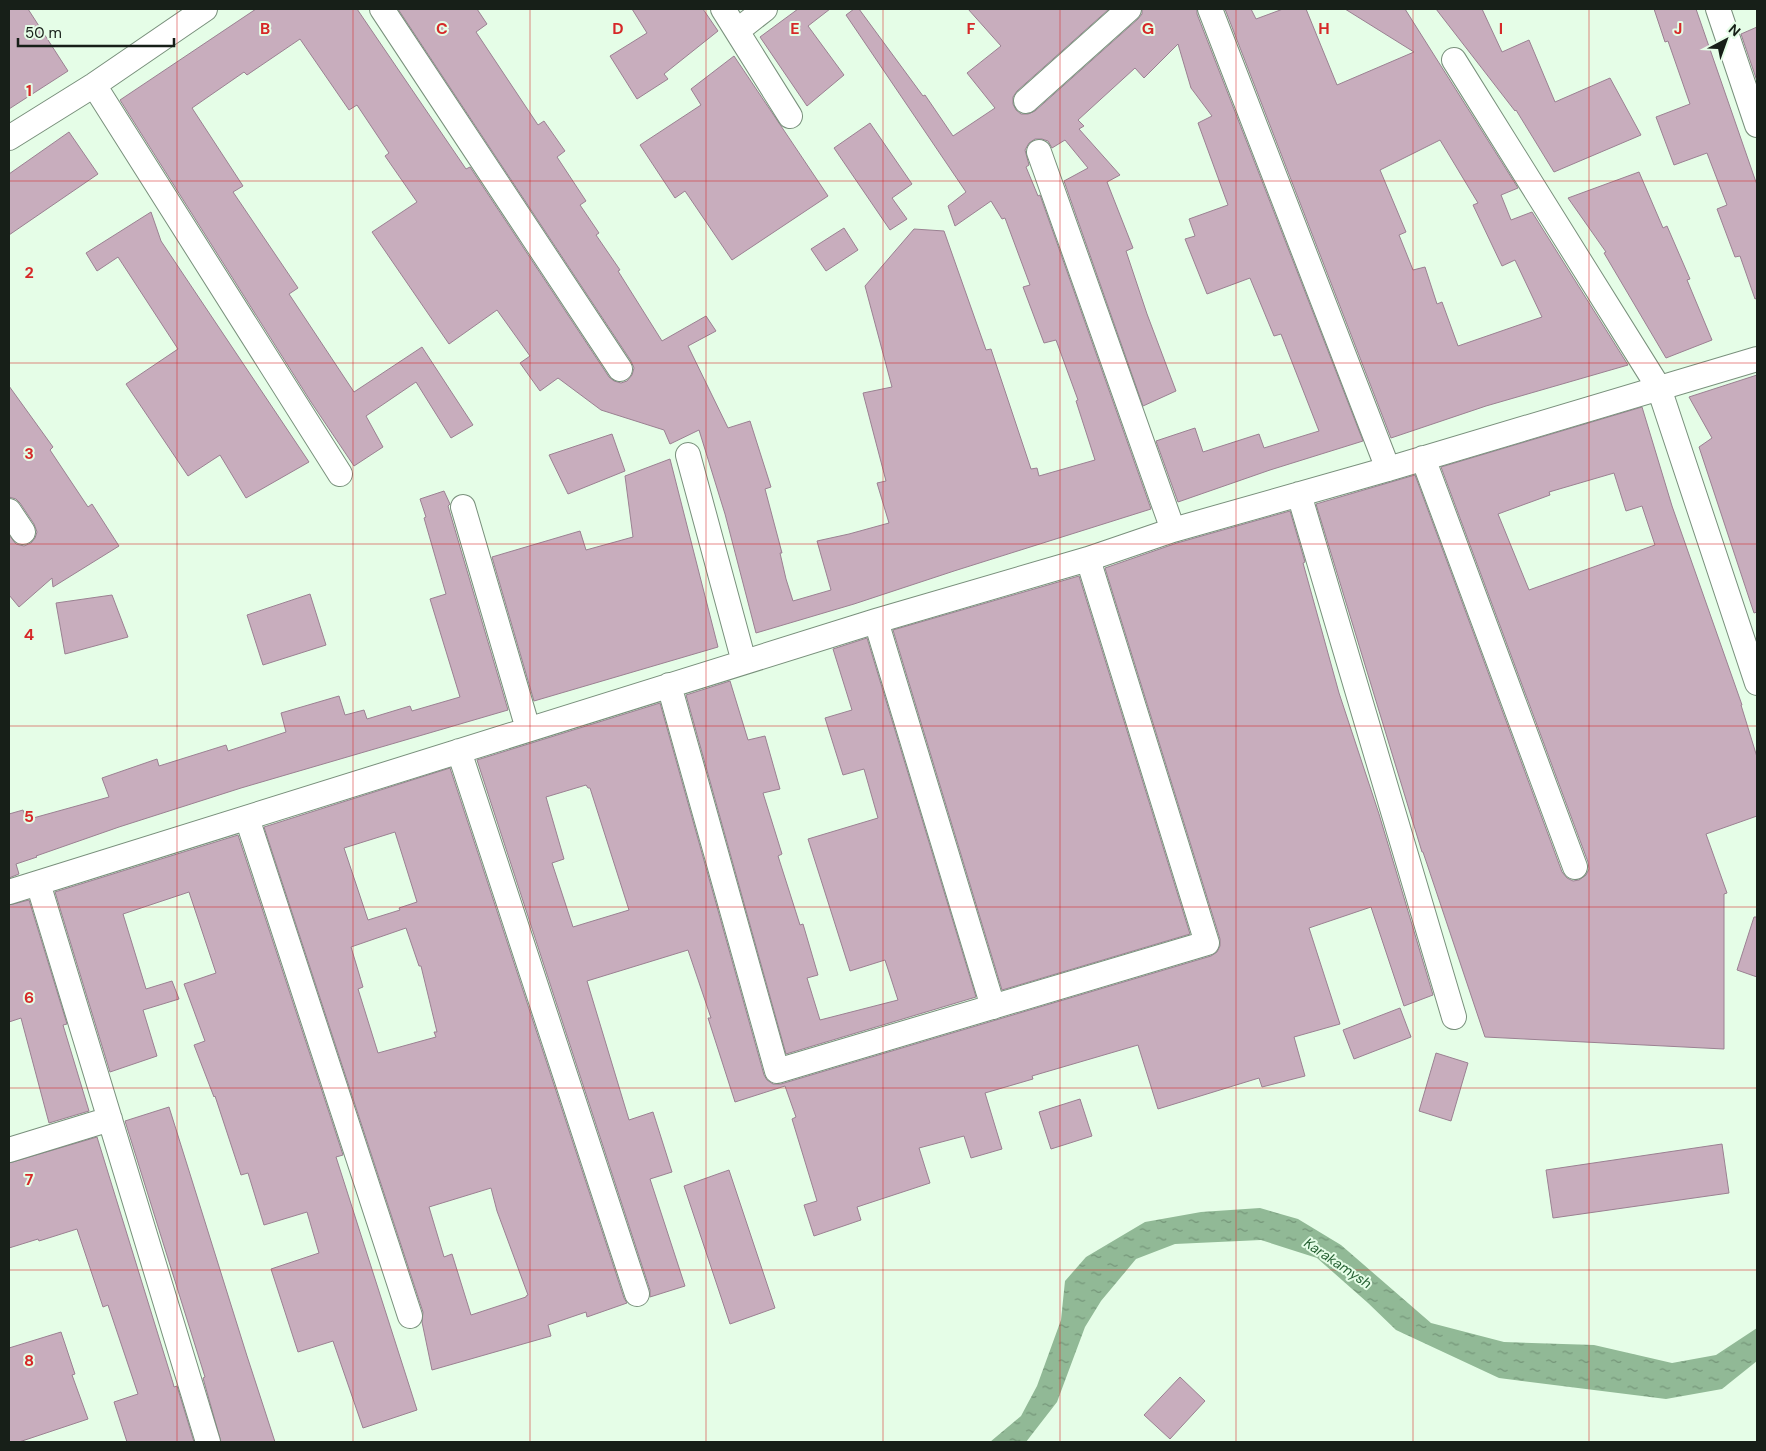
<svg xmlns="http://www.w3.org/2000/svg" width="1766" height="1451" font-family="'DM Sans',sans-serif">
<defs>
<pattern id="water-ripples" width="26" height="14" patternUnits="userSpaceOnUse" patternTransform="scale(1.25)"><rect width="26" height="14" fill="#91b996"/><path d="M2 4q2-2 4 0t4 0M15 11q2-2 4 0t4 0" fill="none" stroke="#759679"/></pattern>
</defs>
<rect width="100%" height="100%" fill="#e5fde7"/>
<path fill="url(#water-ripples)" d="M 1260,1208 L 1298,1219 L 1341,1245 L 1431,1323 L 1504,1342 L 1594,1345 L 1672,1363 L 1716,1355 L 1757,1328 L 1757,1361 L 1722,1389 L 1666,1399 L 1499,1378 L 1396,1330 L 1368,1303 L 1317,1258 L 1261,1240 L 1175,1244 L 1136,1259 L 1101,1301 L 1085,1327 L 1057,1402 L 1026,1442 L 990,1442 L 1021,1416 L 1037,1386 L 1061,1320 L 1065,1281 L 1086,1257 L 1145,1222 L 1201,1212 Z"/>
<path fill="#c8adbd" stroke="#9b8192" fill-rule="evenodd" d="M 9,9 L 28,9 L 68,71 L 9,109 Z
M 256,9 L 357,9 L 466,169 L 470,167 L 609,377 L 614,381 L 621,383 L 627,381 L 632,375 L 634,368 L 631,361 L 398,9 L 477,9 L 487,24 L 476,32 L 538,125 L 544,121 L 565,151 L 557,157 L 586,201 L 580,205 L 599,233 L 596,235 L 620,270 L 618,271 L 662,341 L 706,316 L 716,331 L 688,346 L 728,428 L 750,421 L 771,487 L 765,489 L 782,553 L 780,553 L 786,579 L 793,601 L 831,590 L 817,541 L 849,534 L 889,523 L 877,483 L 886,481 L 863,393 L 892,387 L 865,286 L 914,229 L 944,231 L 986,350 L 991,349 L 1031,469 L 1037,468 L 1039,476 L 1095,460 L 1076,401 L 1078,400 L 1056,340 L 1044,343 L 1023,287 L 1030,285 L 1005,218 L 1002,219 L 991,201 L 955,226 L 948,206 L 966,192 L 846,15 L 854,9 L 859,9 L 923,96 L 925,95 L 953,136 L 995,108 L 967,73 L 1001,46 L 968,9 L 1109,9 L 1017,91 L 1013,97 L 1013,104 L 1016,110 L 1021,114 L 1028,114 L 1035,111 L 1138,19 L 1142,14 L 1142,9 L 1197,9 L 1197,14 L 1363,441 L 1270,470 L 1178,502 L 1156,441 L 1195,428 L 1203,452 L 1259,434 L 1264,448 L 1319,431 L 1281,334 L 1274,336 L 1250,278 L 1207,294 L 1185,239 L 1195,236 L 1189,219 L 1228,205 L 1198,123 L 1212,116 L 1191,88 L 1178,44 L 1144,78 L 1135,68 L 1078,120 L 1084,126 L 1079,129 L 1120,175 L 1107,182 L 1133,248 L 1126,251 L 1147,314 L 1176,391 L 1143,406 L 1064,181 L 1088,168 L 1065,140 L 1052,148 L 1048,141 L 1042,139 L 1035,139 L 1029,143 L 1025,150 L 1029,165 L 1026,167 L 1038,196 L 1040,195 L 1151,509 L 954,571 L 854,604 L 756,633 L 725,514 L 699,430 L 670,444 L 664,430 L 601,410 L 558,378 L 540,391 L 520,363 L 530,356 L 497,310 L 449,344 L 372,232 L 417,202 L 385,156 L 389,153 L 357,105 L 349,110 L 300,39 L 247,75 L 244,72 L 192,108 L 243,186 L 233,192 L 298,288 L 289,294 L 354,392 L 422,347 L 473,425 L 451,438 L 416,382 L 366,416 L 383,447 L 354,466 L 311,402 L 120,100 Z
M 632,9 L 703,9 L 718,31 L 664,74 L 668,79 L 637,99 L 610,56 L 647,33 Z
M 798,9 L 830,9 L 808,26 L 844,75 L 807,106 L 760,37 Z
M 1225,9 L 1251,9 L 1256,19 L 1283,9 L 1306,9 L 1337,85 L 1414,52 L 1345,9 L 1405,9 L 1518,188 L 1501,195 L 1511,220 L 1532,212 L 1628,365 L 1486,406 L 1391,438 ZM 1440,140 L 1478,203 L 1473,205 L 1502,266 L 1515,260 L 1542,317 L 1458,346 L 1442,302 L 1437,304 L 1425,267 L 1413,270 L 1399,235 L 1406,232 L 1380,170 Z
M 1436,9 L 1482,9 L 1502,52 L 1529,40 L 1555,102 L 1610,78 L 1641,135 L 1554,172 L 1516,110 L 1515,111 Z
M 1654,9 L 1696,9 L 1757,185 L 1757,298 L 1755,299 L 1740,256 L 1735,257 L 1717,209 L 1727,205 L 1707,153 L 1674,165 L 1656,117 L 1690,104 L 1668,41 L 1665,42 Z
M 1757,27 L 1757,81 L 1741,34 Z
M 734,56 L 828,196 L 732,260 L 685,191 L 675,198 L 640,145 L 701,105 L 691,89 Z
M 870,123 L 912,184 L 892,198 L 907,219 L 890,230 L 834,148 Z
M 69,132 L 98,174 L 9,235 L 9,174 Z
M 1639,172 L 1663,228 L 1667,226 L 1690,279 L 1687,280 L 1712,340 L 1666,358 L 1604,253 L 1606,252 L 1568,198 Z
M 151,212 L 161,241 L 309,462 L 246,498 L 220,455 L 188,476 L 126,384 L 178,349 L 118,257 L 97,271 L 86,253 Z
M 844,228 L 858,250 L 826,271 L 811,249 Z
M 1757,375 L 1757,612 L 1754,613 L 1699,447 L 1712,438 L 1689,397 Z
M 9,386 L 53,447 L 50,450 L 88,507 L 92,504 L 119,546 L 53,587 L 52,578 L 19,607 L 9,595 L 9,535 L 16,544 L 24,546 L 31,543 L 35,538 L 37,532 L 34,524 L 20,503 L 16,499 L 9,497 Z
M 1642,407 L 1672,506 L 1742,705 L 1741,705 L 1757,757 L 1757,816 L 1706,834 L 1727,893 L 1724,894 L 1724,1049 L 1485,1037 L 1423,852 L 1422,852 L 1316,504 L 1415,475 L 1562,872 L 1567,878 L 1573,881 L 1579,880 L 1586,875 L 1589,869 L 1588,862 L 1441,467 ZM 1614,473 L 1626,511 L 1642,506 L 1655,545 L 1529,590 L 1498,514 L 1550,495 L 1549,492 Z
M 612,434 L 625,471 L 568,494 L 549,455 Z
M 670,459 L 718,647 L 534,701 L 492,557 L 580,531 L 586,550 L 633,537 L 625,476 Z
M 444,491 L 450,504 L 448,506 L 508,710 L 241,788 L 119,827 L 36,856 L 37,857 L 16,864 L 19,874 L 9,878 L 9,814 L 23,810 L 26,820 L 109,797 L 102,778 L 157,759 L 159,766 L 226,745 L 228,751 L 286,732 L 281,713 L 339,696 L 345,715 L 364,710 L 367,719 L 410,706 L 412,711 L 460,697 L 430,599 L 446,594 L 424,518 L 426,517 L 420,499 Z
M 1290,511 L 1305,562 L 1303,563 L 1339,693 L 1379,814 L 1433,995 L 1404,1006 L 1371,907 L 1309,928 L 1340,1024 L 1294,1037 L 1305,1076 L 1262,1087 L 1259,1078 L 1158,1109 L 1138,1045 L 1032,1076 L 1033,1079 L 985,1093 L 1002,1149 L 971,1158 L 964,1136 L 919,1148 L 930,1183 L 857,1207 L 861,1220 L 814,1236 L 804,1205 L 817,1201 L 792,1119 L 796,1117 L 785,1086 L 735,1102 L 708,1018 L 711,1018 L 688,950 L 587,981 L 629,1120 L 653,1112 L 672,1172 L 650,1179 L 685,1286 L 650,1297 L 650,1290 L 477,760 L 660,703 L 764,1075 L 767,1080 L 773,1084 L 781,1084 L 1211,956 L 1217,952 L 1220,946 L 1220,939 L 1105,568 L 1177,543 ZM 586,785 L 588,788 L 590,788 L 629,910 L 573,927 L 552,863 L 564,859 L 546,797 Z
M 1079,576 L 1190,934 L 1002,990 L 893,630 Z
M 310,594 L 326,645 L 263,665 L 247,615 Z
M 112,595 L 128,637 L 65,654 L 56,603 Z
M 867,638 L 976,997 L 786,1054 L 686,695 L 730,681 L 748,740 L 765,736 L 780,789 L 763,793 L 782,854 L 778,856 L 800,925 L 803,924 L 818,975 L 807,978 L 820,1020 L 898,1000 L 885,960 L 850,971 L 808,839 L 878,818 L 864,769 L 843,775 L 825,718 L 852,710 L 833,649 Z
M 450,768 L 624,1298 L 627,1303 L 587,1317 L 586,1312 L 548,1325 L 551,1336 L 432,1370 L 422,1322 L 423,1312 L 264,827 ZM 395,832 L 417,902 L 399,908 L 400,910 L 368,920 L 344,848 ZM 406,928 L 419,966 L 421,966 L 437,1032 L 434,1032 L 436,1037 L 378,1053 L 358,989 L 363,987 L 351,947 ZM 491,1188 L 497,1211 L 528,1295 L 526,1296 L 526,1297 L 471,1315 L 452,1254 L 444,1257 L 429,1207 Z
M 238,835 L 343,1155 L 336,1157 L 417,1410 L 363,1428 L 333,1341 L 298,1352 L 271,1269 L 319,1253 L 307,1212 L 264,1225 L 248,1173 L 241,1175 L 215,1096 L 214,1097 L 194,1045 L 205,1041 L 184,984 L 216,973 L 189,892 L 123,914 L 146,989 L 172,981 L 179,999 L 143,1010 L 157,1056 L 110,1072 L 55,892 Z
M 29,900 L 67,1024 L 63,1025 L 89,1111 L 49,1123 L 21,1018 L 9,1022 L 9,905 Z
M 1754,917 L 1757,917 L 1757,977 L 1737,970 Z
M 1400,1008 L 1411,1037 L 1354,1059 L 1343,1030 Z
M 1436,1053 L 1468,1063 L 1451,1121 L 1419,1111 Z
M 1080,1099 L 1092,1136 L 1051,1149 L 1039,1112 Z
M 169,1107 L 247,1356 L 275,1442 L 221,1442 L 203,1378 L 205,1377 L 125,1121 Z
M 97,1137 L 173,1383 L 174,1387 L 177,1386 L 194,1442 L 127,1442 L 114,1402 L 138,1394 L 108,1305 L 103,1307 L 77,1229 L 39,1241 L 38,1239 L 9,1248 L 9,1163 Z
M 1722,1144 L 1729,1193 L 1553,1218 L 1546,1170 Z
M 729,1170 L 775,1308 L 730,1324 L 684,1186 Z
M 61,1332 L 75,1374 L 72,1375 L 88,1419 L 19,1442 L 9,1442 L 9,1348 Z
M 1180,1377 L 1205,1401 L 1170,1439 L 1144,1415 Z"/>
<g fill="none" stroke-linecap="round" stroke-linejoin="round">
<defs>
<path id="minor" d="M 382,9 L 620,369
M 723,9 L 790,116
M 1210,9 L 1388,469
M 1718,9 L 1757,125
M 737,31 L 765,9
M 1454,60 L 1659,388 L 1757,683
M 94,85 L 340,474
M 1026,101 L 1129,9
M 9,138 L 94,85 L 205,9
M 1039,152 L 1173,530
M 688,455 L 744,662
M 1423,458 L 1575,867
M 1299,494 L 1454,1017
M 463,507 L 528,729
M 9,511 L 23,532
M 876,621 L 993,1007
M 669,685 L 777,1071 L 1207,943 L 1088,559
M 459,751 L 637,1294
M 247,818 L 410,1316
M 38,883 L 208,1442
M 9,892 L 876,621 L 1088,559 L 1173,530 L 1388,469 L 1757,359
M 9,1150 L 110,1119"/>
</defs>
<use href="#minor" stroke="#79907c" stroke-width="26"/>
<use href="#minor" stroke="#fff" stroke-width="24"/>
</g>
<path fill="none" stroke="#d62828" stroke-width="1" stroke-opacity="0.55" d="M 177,9 L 177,1442M 353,9 L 353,1442M 530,9 L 530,1442M 706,9 L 706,1442M 883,9 L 883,1442M 1060,9 L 1060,1442M 1236,9 L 1236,1442M 1413,9 L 1413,1442M 1589,9 L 1589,1442M 9,181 L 1757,181M 9,363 L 1757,363M 9,544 L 1757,544M 9,726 L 1757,726M 9,907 L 1757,907M 9,1088 L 1757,1088M 9,1270 L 1757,1270"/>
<g text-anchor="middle" stroke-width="4" stroke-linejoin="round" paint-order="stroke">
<g font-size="14" font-style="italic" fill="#245f31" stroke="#e5fde7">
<text transform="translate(1338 1263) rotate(34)" y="5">Karakamysh</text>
</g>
</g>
<g font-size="16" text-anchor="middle" font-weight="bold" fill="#d62828" stroke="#e5fde7" stroke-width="4" stroke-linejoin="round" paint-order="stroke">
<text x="265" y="34">B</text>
<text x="442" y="34">C</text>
<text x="618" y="34">D</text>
<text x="795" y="34">E</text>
<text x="971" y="34">F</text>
<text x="1148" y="34">G</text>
<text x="1324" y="34">H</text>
<text x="1501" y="34">I</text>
<text x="1678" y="34">J</text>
<text x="29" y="96">1</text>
<text x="29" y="278">2</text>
<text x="29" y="459">3</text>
<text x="29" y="640">4</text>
<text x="29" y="822">5</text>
<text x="29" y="1003">6</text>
<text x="29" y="1185">7</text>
<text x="29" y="1366">8</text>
</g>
<rect width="1766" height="1451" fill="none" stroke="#171f18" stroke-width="20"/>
<g transform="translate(1726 40) rotate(41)" stroke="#e5fde7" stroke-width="4" paint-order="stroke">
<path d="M0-4L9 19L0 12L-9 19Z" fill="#171f18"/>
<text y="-8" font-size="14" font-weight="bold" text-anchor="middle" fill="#171f18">N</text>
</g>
<path d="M18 38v8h156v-8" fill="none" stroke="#171f18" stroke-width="2.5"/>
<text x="25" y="38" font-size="15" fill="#171f18" stroke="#e5fde7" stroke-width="4" paint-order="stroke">50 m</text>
</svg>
